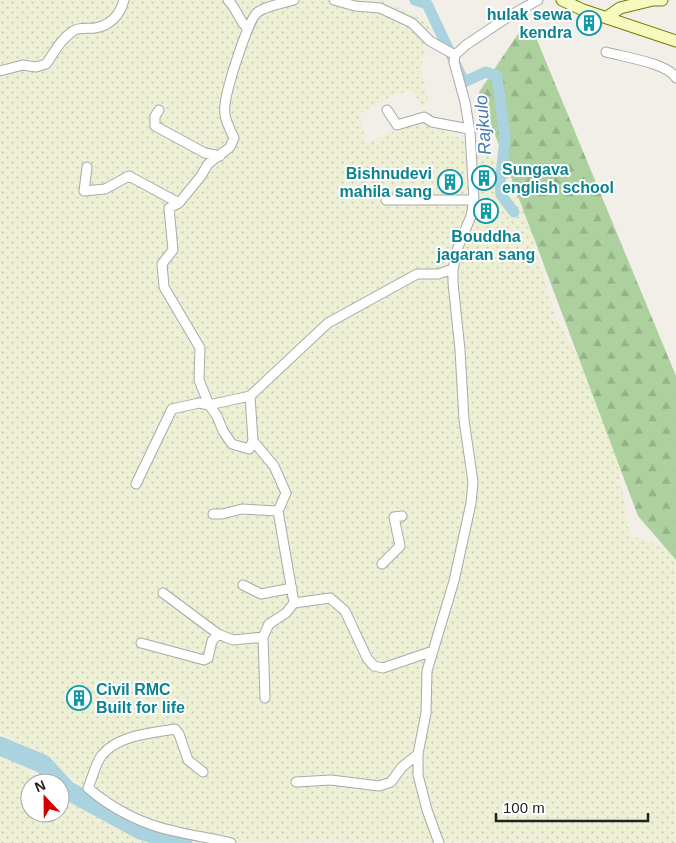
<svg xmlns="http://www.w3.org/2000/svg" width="676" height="843" font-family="Arial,sans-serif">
<defs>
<pattern id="farmland-dots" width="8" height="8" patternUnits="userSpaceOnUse" patternTransform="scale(1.25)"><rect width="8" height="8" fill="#eef0d5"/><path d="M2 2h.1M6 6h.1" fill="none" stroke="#ccceb7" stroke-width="1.8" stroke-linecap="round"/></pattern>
<pattern id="forest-firs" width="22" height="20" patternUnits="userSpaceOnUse" patternTransform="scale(1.25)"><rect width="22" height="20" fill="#add19e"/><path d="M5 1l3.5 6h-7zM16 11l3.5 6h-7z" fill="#95b388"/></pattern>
</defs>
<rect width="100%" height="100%" fill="#f2efe9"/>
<path fill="url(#farmland-dots)" d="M 0,0 L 381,0 L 430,23 L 421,69 L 429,104 L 422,107 L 412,90 L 395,95 L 360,113 L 366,144 L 424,117 L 512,170 L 556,318 L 609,413 L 630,535 L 676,551 L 676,843 L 200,842 L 114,812 L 52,763 L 0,732 Z
M 0,753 L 27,767 L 32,777 L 42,783 L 30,783 L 30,813 L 60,813 L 60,794 L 115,828 L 151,843 L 0,843 Z"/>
<path fill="url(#forest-firs)" d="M 522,28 L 532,28 L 676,376 L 676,560 L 638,516 L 479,92 Z"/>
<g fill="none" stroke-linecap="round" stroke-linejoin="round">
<path stroke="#aad3df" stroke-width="11" d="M 415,0 L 427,4 L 464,82 L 486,72 L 497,76 L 505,138 L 500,184 L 501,195 L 514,212"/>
<path stroke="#aad3df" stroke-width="19" d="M 0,746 L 43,764 L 67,790 L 140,830 L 183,843"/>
<defs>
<path id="street" d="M 228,0 C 237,9 239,21 248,29
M 294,0 C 284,3 266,6 258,12 C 248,18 226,91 225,105 C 223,117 229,127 234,138 L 230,147 L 208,164 L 201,176 L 179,203 L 169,208 L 173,250 L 162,264 L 164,287 L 200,348 L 199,380 L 209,405 L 217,416 L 223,431 L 232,444 L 249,449 L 253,441 L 250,396 L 328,323 L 417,274 L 438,274 L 453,269
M 334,0 L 355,6 L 380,8 L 412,23 L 430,41 L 455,55
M 606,52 C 623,57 668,63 676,78
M 0,71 L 23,65 L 36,67 L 46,64 C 55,52 59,41 73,31 C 79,27 88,29 95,28 C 111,25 120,15 124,0
M 159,110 L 155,116 L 155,126 L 205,153 L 220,156
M 387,110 L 397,125 L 424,117 L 432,122 L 469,129
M 87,167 L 84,191 L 105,189 L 129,176 L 179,203
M 386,200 L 474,200
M 253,441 L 274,466 L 286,493 L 278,511 L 294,603 L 330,598 L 345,611 L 367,658 L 374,666 L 383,668 L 433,651
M 136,484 L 172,409 L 199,403 L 209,405 L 250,396
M 213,514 L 222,514 L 242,509 L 278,511
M 382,564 L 400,546 L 394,517 L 402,516
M 243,585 L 261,594 L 292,588
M 163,593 L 218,634 L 233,640 L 263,637
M 141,643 L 204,660 L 208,658 L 212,641 L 218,634
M 265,698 L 263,637 L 269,624 L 286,613 L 294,603
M 203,772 L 188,760 L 179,734 L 175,729 C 152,733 118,735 102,755 C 96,762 92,779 88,788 C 111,808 143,825 174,831 C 193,836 212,838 231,843
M 296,782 L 331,780 L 379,786 L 391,782 L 402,767 L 418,754
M 439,843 L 427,810 L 418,775 L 418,754 L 426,713 L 427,671 L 454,581 L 471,503 L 473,482 L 464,420 L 460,350 L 453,283 L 453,269 L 458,247 L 471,216 L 474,200 L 470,132 L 465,102 L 454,62 L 455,55 L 466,45 L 511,15 L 538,0"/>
<path id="secondary" d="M 562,0 L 583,10 L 676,41
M 607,17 L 620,8 L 653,0 L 662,0"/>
</defs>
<use href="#street" stroke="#a9a9a9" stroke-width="11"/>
<use href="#secondary" stroke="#707d05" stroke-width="13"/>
<use href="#street" stroke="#fff" stroke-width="9"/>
<use href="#secondary" stroke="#f7fabf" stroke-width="11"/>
</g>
<defs>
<symbol id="building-ring" viewBox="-11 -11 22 22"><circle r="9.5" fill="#fff" stroke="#0f9aa8" stroke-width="1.5"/><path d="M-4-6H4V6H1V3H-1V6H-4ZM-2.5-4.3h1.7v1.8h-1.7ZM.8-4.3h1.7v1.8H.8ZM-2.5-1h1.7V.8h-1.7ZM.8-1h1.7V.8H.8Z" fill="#0f9aa8"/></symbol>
</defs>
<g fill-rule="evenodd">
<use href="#building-ring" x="575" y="9" width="28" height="28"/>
<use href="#building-ring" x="470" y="164" width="28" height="28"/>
<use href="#building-ring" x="436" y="168" width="28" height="28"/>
<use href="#building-ring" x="472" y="197" width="28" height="28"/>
<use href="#building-ring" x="65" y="684" width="28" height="28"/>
</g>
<g text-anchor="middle" stroke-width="4" stroke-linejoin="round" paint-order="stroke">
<g font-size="16" font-weight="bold" fill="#0d838f" stroke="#fff" text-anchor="end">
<text x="572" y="20">hulak sewa<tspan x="572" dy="18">kendra</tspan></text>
<text x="502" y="175" text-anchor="start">Sungava<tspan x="502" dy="18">english school</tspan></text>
<text x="432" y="179">Bishnudevi<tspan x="432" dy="18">mahila sang</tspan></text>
<text x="486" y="242" text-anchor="middle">Bouddha<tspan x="486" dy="18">jagaran sang</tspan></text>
<text x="96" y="695" text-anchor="start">Civil RMC<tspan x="96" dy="18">Built for life</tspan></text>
</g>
<g font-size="18" font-style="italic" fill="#4a7aab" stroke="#fff">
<text transform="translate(483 125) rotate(-94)" y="6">Rajkulo</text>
</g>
</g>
<g transform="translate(45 798) rotate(338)"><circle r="24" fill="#ffffff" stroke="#a7a7a7"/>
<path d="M0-4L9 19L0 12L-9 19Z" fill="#d40000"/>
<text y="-8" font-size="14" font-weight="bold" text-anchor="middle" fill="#222222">N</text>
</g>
<path d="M496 813v8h152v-8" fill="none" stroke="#222222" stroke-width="2.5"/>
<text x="503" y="813" font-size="15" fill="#222222" stroke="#ffffff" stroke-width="4" paint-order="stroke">100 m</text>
</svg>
